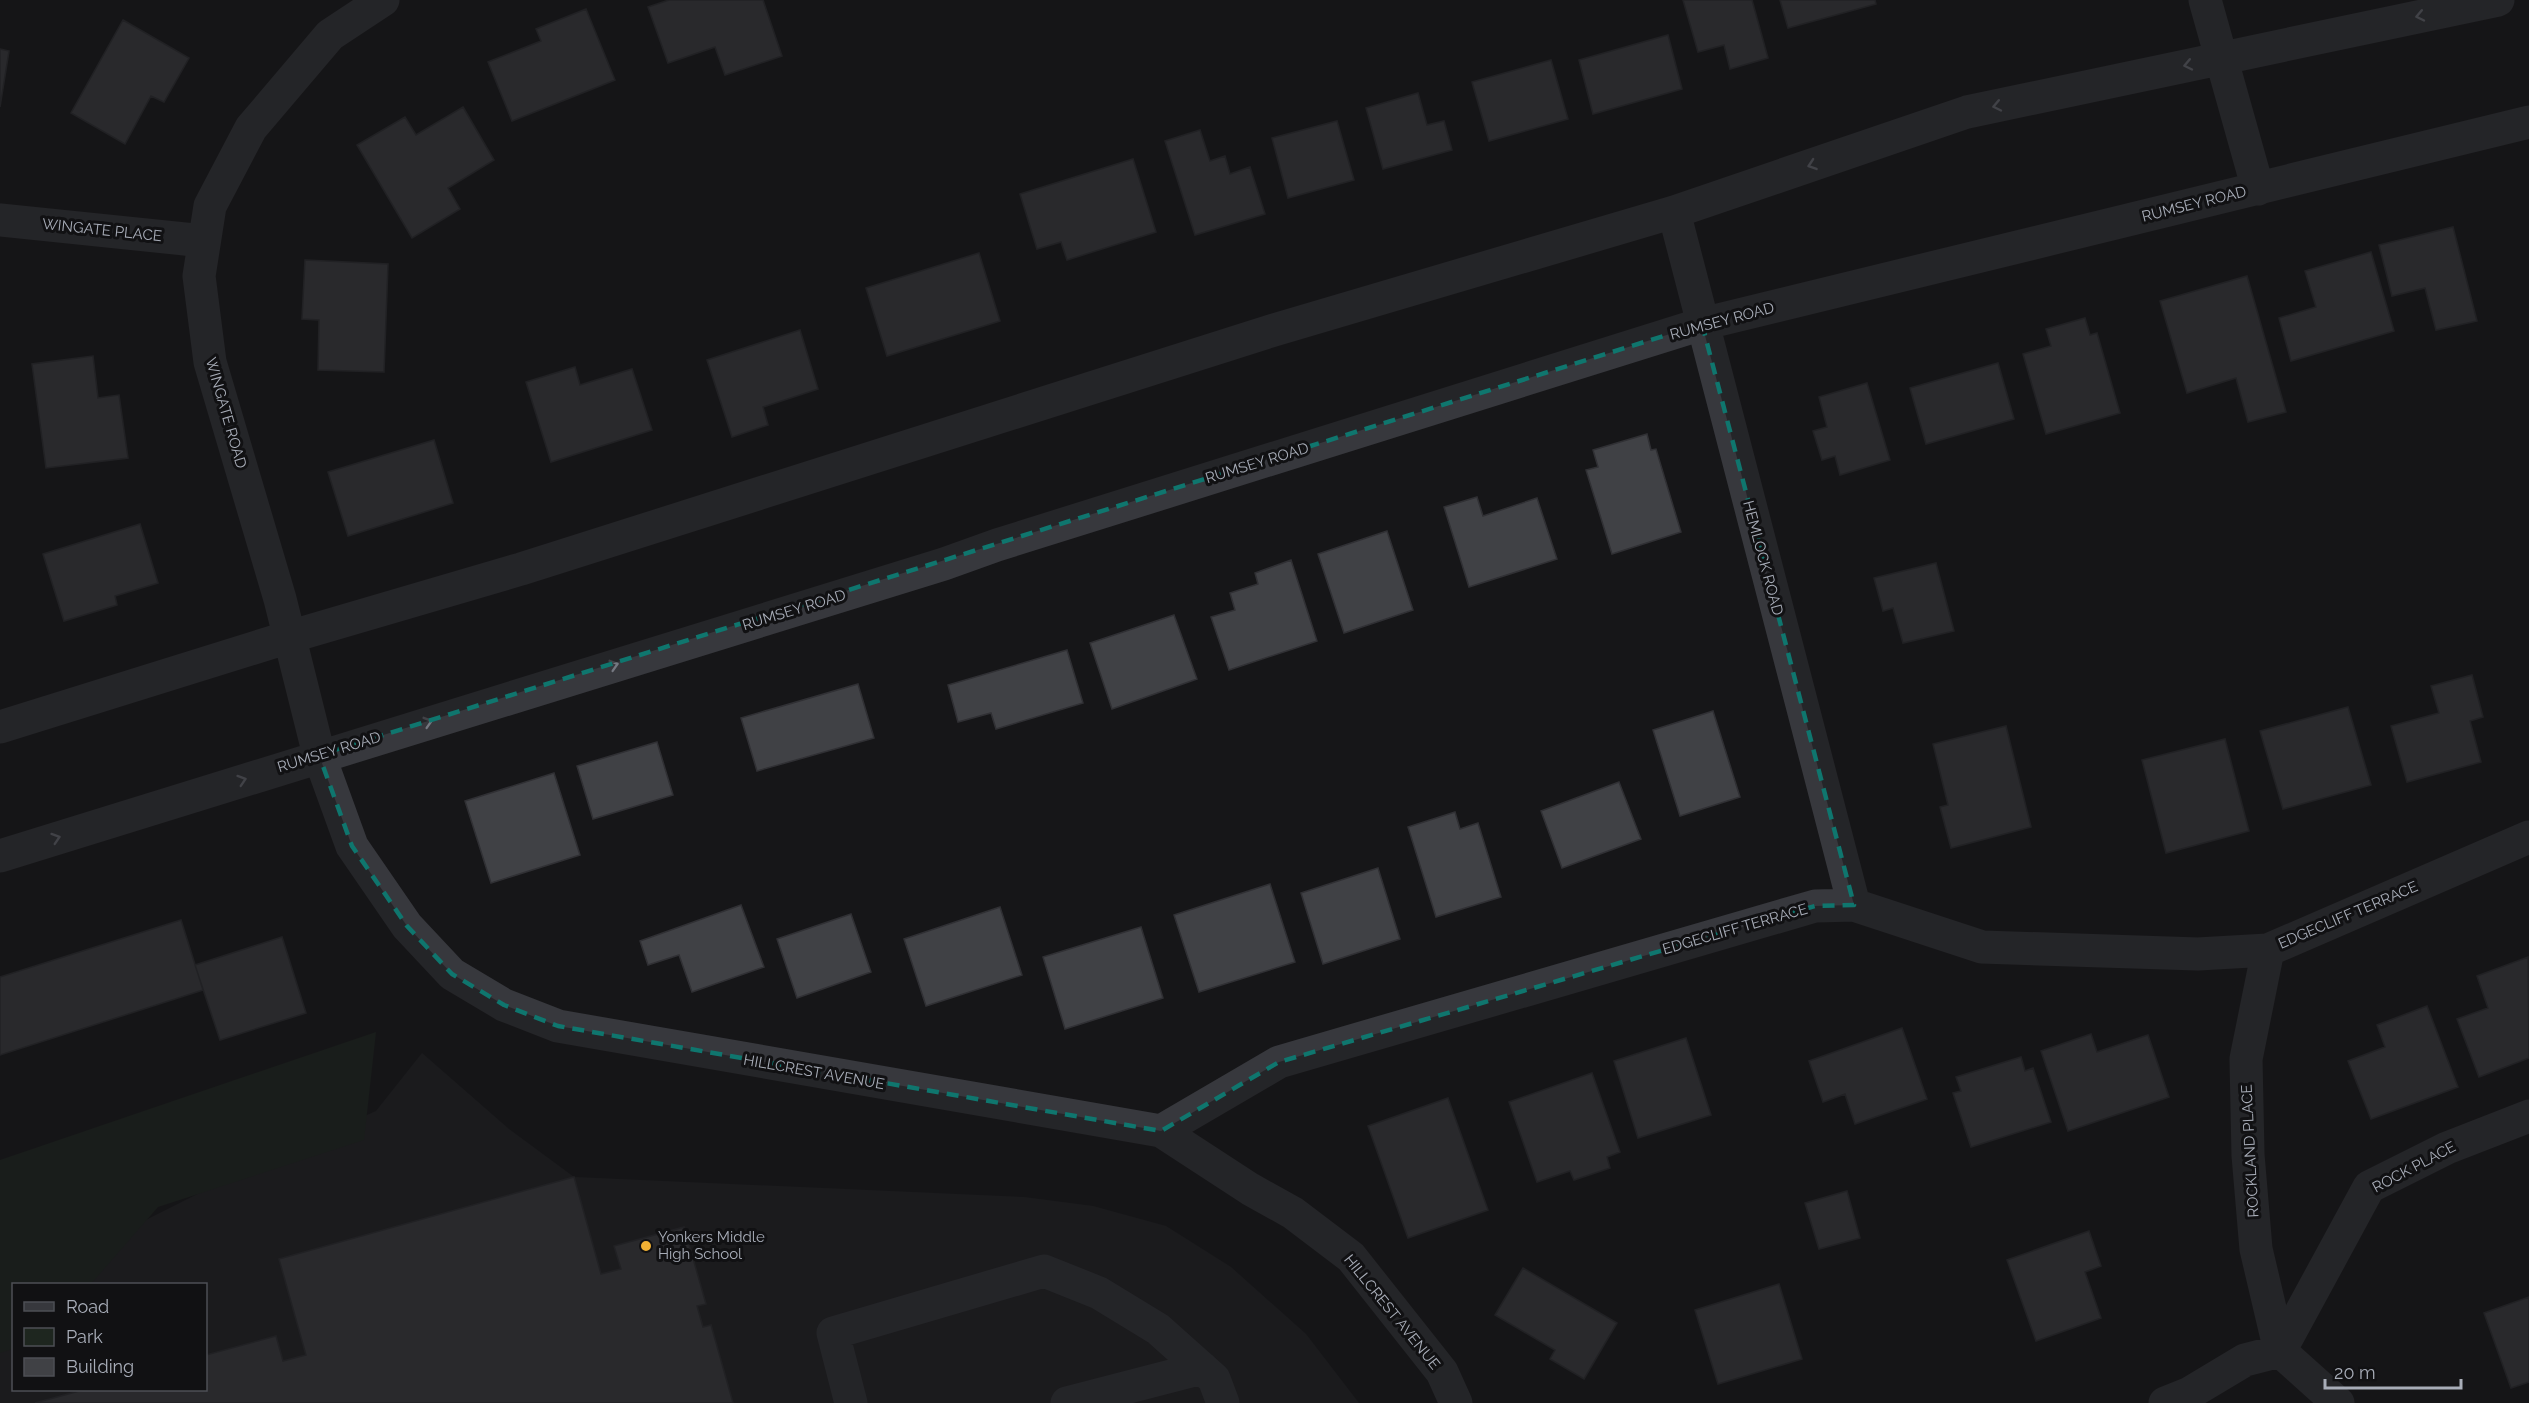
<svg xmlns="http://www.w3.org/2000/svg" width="2529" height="1403" font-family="Raleway,sans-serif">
<rect width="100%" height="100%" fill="#161618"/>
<path fill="#222225" d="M 422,1053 L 509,1129 L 574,1177 L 1024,1197 L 1093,1206 L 1166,1226 L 1231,1267 L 1306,1334 L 1359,1403 L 0,1403 L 0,1294 L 13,1287 L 14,1390 L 206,1390 L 206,1284 L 19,1284 L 257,1164 L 376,1111 Z"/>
<path fill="#1e261f" d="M 376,1032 L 364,1140 L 158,1207 L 91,1284 L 14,1284 L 13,1349 L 0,1353 L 0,1160 Z"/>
<path fill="#404145" stroke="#303034" stroke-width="1.5" d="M 669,0 L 763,0 L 782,56 L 725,75 L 715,47 L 668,63 L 648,7 Z
M 1683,0 L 1752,0 L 1768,58 L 1730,69 L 1724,45 L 1698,52 Z
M 1780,0 L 1875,0 L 1876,4 L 1788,28 Z
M 586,9 L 615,80 L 512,121 L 488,62 L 541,41 L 536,29 Z
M 123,20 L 189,58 L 164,102 L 151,96 L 125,144 L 71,113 Z
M 1668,35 L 1682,89 L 1593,114 L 1579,60 Z
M 0,49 L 9,51 L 0,107 Z
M 1551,60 L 1568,119 L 1489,141 L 1472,82 Z
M 1418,93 L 1427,125 L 1444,121 L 1452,150 L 1383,169 L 1366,108 Z
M 463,107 L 494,160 L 448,188 L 460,209 L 412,238 L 357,145 L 405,117 L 416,135 Z
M 1337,121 L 1354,180 L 1288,198 L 1272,138 Z
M 1200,130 L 1210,161 L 1225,156 L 1230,174 L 1250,167 L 1265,214 L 1195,235 L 1165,141 Z
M 1133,159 L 1156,232 L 1067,260 L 1061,242 L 1037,249 L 1020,194 Z
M 2453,227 L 2477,321 L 2436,330 L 2425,288 L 2392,296 L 2379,245 Z
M 2371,252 L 2394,331 L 2291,361 L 2279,318 L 2316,307 L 2305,271 Z
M 979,253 L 1000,321 L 887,356 L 866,288 Z
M 305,260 L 388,264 L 384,372 L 318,370 L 319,320 L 302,319 Z
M 2247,276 L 2286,412 L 2248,422 L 2236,378 L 2187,393 L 2160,301 Z
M 2085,318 L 2090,335 L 2097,333 L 2120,413 L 2046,434 L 2023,354 L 2051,346 L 2046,329 Z
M 800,330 L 818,389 L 763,407 L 768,425 L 732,437 L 707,360 Z
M 93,356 L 98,398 L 119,395 L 128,458 L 46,468 L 32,364 Z
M 1998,363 L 2014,419 L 1926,444 L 1910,388 Z
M 575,367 L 580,385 L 632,369 L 652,430 L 551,462 L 526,382 Z
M 1867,383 L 1890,460 L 1840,475 L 1835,456 L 1822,460 L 1813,431 L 1827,427 L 1819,397 Z
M 1647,434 L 1651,450 L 1656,449 L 1681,532 L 1612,554 L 1586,470 L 1598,467 L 1593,450 Z
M 434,440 L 453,503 L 348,536 L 328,472 Z
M 1477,497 L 1483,516 L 1537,498 L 1557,559 L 1469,587 L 1444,507 Z
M 140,524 L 158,583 L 115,596 L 117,605 L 64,621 L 43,554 Z
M 1387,531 L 1413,610 L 1344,633 L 1318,554 Z
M 1291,560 L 1317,641 L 1229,670 L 1211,617 L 1235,610 L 1230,593 L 1258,584 L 1255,573 Z
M 1936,563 L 1954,631 L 1903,643 L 1893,608 L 1883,611 L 1874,578 Z
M 1174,615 L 1197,679 L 1112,709 L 1090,643 Z
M 1067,650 L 1083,703 L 996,729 L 991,713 L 958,722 L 948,685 Z
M 2472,675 L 2483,717 L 2470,721 L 2481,762 L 2407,782 L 2391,726 L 2439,713 L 2431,686 Z
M 858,684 L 874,738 L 757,771 L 741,718 Z
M 2348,707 L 2371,785 L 2283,809 L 2260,731 Z
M 1713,711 L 1740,797 L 1680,816 L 1653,730 Z
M 2006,726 L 2031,827 L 1951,848 L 1940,807 L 1948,805 L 1933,744 Z
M 2225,739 L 2249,831 L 2166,853 L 2142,760 Z
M 657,742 L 673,795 L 593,819 L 577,766 Z
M 554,773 L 580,855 L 491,883 L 465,801 Z
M 1619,782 L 1641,839 L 1562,868 L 1541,811 Z
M 1455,812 L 1460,829 L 1478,823 L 1501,897 L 1436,917 L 1408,827 Z
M 1378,868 L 1400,939 L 1323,964 L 1301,893 Z
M 1270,884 L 1295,962 L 1199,992 L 1174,915 Z
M 741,905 L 764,967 L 692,992 L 679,955 L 648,965 L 640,941 Z
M 1000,907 L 1022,975 L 926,1006 L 904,939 Z
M 851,914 L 871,972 L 797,998 L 777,939 Z
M 181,920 L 203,990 L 0,1055 L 0,977 Z
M 1141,927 L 1163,998 L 1065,1029 L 1043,957 Z
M 282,937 L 306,1013 L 220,1040 L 195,965 Z
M 2528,957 L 2529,1058 L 2479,1077 L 2457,1019 L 2488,1008 L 2477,976 Z
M 2427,1006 L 2458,1087 L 2371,1119 L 2348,1061 L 2385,1047 L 2377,1025 Z
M 1902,1028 L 1927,1099 L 1855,1124 L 1845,1094 L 1823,1102 L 1809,1061 Z
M 2091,1034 L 2097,1052 L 2148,1035 L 2169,1097 L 2068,1131 L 2041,1051 Z
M 1686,1038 L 1711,1115 L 1638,1138 L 1614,1061 Z
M 2021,1057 L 2025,1071 L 2033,1068 L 2051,1122 L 1971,1147 L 1953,1093 L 1961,1091 L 1956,1077 Z
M 1592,1073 L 1620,1152 L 1607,1157 L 1610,1168 L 1574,1180 L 1570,1171 L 1537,1182 L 1509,1102 Z
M 1448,1098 L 1488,1210 L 1408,1238 L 1368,1126 Z
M 574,1177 L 601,1274 L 621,1269 L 614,1246 L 684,1227 L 706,1304 L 697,1306 L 703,1327 L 711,1325 L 733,1403 L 35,1403 L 83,1390 L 206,1390 L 206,1355 L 276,1336 L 283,1361 L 306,1355 L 279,1259 Z
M 1847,1191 L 1860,1238 L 1819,1249 L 1805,1203 Z
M 2089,1231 L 2101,1266 L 2085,1272 L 2101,1318 L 2036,1341 L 2007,1260 Z
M 1523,1268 L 1617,1323 L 1584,1379 L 1550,1359 L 1555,1350 L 1495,1315 Z
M 1779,1284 L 1802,1359 L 1718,1384 L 1695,1310 Z
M 2529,1297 L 2529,1382 L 2511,1388 L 2484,1313 Z"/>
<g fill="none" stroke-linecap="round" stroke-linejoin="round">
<path stroke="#37383d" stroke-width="33" d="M 383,0 L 330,35 L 251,128 L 210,206 L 199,276 L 210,362 L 280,599 L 319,755 L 352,846 L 407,926 L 452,974 L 504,1005 L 558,1026 L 1161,1131 L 1250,1189 L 1293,1213 L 1351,1257 L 1442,1372 L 1456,1403
M 2205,0 L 2258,189
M 1674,212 L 1854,905
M 0,220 L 204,241
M 0,727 L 289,637 L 521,569 L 1274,330 L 1674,212 L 1967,112 L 2498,0
M 0,856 L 944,564 L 997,545 L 1702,324 L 2529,122
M 2268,950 L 2246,1059 L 2248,1155 L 2256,1249 L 2280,1351
M 1161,1131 L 1279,1062 L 1815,906 L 1854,905 L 1982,947 L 2198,954 L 2268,950 L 2529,837
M 2280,1351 L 2369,1187 L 2447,1148 L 2529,1116
M 2280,1351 L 2338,1403
M 851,1403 L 833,1333 L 1044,1271 L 1099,1293 L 1158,1329 L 1214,1379 L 1223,1403
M 1067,1403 L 1202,1368
M 2165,1403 L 2190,1393 L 2245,1360 L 2280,1351"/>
</g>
<defs><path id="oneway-chevron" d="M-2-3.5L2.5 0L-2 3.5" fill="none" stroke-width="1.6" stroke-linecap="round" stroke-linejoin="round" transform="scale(1.5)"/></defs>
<g stroke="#757881">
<use href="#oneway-chevron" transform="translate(2420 16) rotate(168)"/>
<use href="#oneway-chevron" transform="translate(2188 65) rotate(168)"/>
<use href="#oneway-chevron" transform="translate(1997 106) rotate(168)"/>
<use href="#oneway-chevron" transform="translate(1812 165) rotate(161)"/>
<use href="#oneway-chevron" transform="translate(614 665) rotate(-17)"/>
<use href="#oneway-chevron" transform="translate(428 722) rotate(-17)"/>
<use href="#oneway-chevron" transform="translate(242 780) rotate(-18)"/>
<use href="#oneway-chevron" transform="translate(56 838) rotate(-18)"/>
</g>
<path d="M0 0H2529V1403H0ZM 1702,324 L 1854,905 L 1815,906 L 1279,1062 L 1161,1131 L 558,1026 L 504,1005 L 452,974 L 407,926 L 352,846 L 319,755 Z" fill="#161618" fill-opacity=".55" fill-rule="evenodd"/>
<path fill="none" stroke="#0f766e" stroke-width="4.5" stroke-dasharray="12 8" stroke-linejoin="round" d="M 1702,324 L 1854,905 L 1815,906 L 1279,1062 L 1161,1131 L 558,1026 L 504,1005 L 452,974 L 407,926 L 352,846 L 319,755 Z"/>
<circle fill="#f2b134" stroke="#111113" stroke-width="2" cx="646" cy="1246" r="6"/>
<g text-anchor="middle" stroke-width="6" stroke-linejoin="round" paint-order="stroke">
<g font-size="15" fill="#a8adb8" stroke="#111113">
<text transform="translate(2194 204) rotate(-14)" y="5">RUMSEY ROAD</text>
<text transform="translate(102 230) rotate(6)" y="5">WINGATE PLACE</text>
<text transform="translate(1722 321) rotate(-15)" y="5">RUMSEY ROAD</text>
<text transform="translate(226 413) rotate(74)" y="5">WINGATE ROAD</text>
<text transform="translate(1257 463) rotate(-17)" y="5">RUMSEY ROAD</text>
<text transform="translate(1763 558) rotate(75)" y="5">HEMLOCK ROAD</text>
<text transform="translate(794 610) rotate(-17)" y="5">RUMSEY ROAD</text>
<text transform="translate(329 752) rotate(-17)" y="5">RUMSEY ROAD</text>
<text transform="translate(2348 915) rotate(-23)" y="5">EDGECLIFF TERRACE</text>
<text transform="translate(1735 929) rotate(-16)" y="5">EDGECLIFF TERRACE</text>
<text transform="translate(814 1072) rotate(10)" y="5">HILLCREST AVENUE</text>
<text transform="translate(2250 1151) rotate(-93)" y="5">ROCKLAND PLACE</text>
<text transform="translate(2414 1167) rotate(-28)" y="5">ROCK PLACE</text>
<text transform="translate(1392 1312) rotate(51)" y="5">HILLCREST AVENUE</text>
</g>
<g font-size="15" fill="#a8adb8" stroke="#111113" text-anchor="start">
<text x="658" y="1242">Yonkers Middle<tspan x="658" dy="17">High School</tspan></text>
</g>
</g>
<rect x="12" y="1283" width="195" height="108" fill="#111113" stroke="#4d4f55" stroke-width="1.5"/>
<rect x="24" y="1302" width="30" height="9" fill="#37383d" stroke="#4d4f55" stroke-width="1.5"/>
<text x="66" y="1313" font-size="18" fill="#a8adb8">Road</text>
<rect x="24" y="1328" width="30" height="18" fill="#1e261f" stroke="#4d4f55" stroke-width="1.5"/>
<text x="66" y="1343" font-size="18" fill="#a8adb8">Park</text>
<rect x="24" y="1358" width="30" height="18" fill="#404145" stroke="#4d4f55" stroke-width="1.5"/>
<text x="66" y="1373" font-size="18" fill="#a8adb8">Building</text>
<path d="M2325 1379v9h136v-9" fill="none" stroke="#a8adb8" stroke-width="3"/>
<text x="2334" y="1379" font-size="18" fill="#a8adb8" stroke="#111113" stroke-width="4.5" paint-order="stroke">20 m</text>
</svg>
